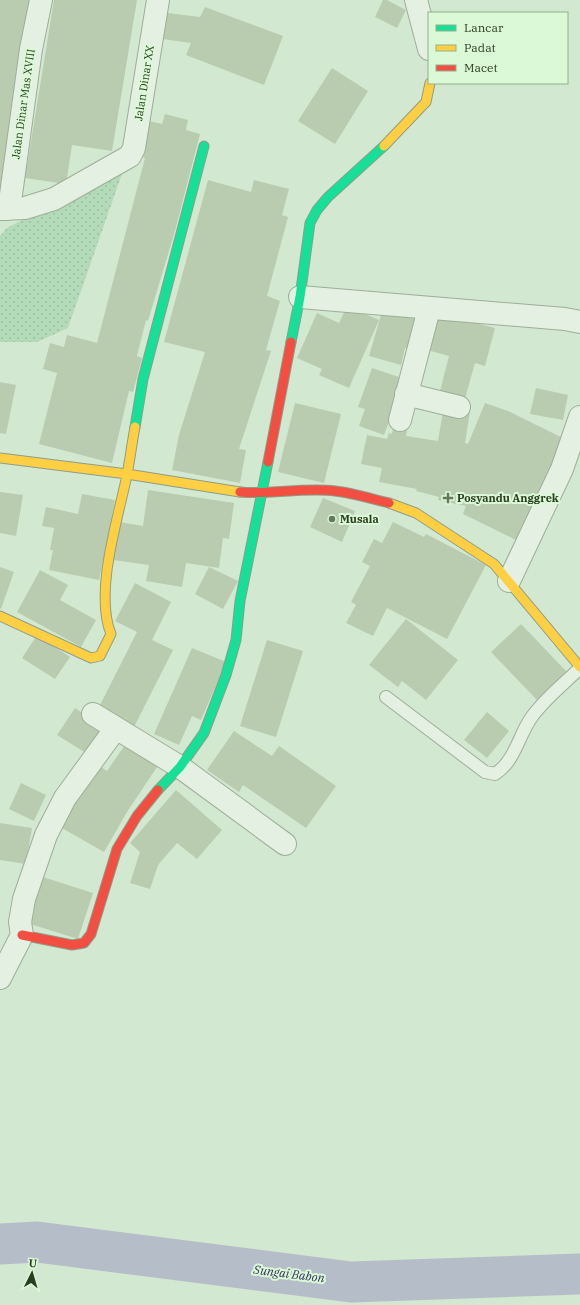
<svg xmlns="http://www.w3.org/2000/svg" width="580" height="1305" font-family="'IBM Plex Serif',serif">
<defs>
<pattern id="grass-dots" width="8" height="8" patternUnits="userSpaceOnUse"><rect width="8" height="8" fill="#b3dbba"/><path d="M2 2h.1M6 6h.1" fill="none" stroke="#9abd9f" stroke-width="1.8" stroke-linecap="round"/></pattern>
</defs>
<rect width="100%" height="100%" fill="#d3e8d0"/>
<path fill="url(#grass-dots)" d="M 124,168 L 68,328 L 37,342 L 0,342 L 0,236 L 7,228 Z"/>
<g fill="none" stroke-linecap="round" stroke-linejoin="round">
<path stroke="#b5bec8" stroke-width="41" d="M 0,1244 L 37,1242 L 351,1282 L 580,1274"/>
</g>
<path fill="#b9ccb0" d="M 0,0 L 32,0 L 2,187 L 0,187 Z
M 54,0 L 137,0 L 112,151 L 72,145 L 66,184 L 25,178 Z
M 383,0 L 387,0 L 406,10 L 397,28 L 375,17 Z
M 205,7 L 283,36 L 264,85 L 186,55 L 191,43 L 156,38 L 160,12 L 200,17 Z
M 332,68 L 368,91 L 335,144 L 298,121 Z
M 165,114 L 188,120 L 186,130 L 200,134 L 175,231 L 148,321 L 146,320 L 137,356 L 142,358 L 133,392 L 129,391 L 112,463 L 39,444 L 57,373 L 43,369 L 50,343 L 64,347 L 67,335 L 97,343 L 145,158 L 136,155 L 145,120 L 162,124 Z
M 208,180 L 251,192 L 254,180 L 289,189 L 282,215 L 288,217 L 267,296 L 280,301 L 266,350 L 271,351 L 239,449 L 246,450 L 240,483 L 172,470 L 179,435 L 205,352 L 164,342 Z
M 347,306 L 379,320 L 349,388 L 319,375 L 322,369 L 297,358 L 317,313 L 339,323 Z
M 383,308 L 422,318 L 414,350 L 405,348 L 401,365 L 369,356 Z
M 437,313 L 495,328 L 485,366 L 475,363 L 464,402 L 439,395 L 449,356 L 427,350 Z
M 372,368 L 405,379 L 384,435 L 359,426 L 365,409 L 358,407 Z
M 0,382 L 16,385 L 6,434 L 0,433 Z
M 536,388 L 568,395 L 563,420 L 530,414 Z
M 295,403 L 341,414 L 324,483 L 278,472 Z
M 485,403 L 508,411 L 569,441 L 518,541 L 463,514 L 466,506 L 438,500 L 439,497 L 416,491 L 417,489 L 379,482 L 382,468 L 361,464 L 367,435 L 387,439 L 389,433 L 392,434 L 394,422 L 408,424 L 406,436 L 438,441 L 444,406 L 470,411 L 465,443 L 468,444 Z
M 148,490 L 234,503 L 229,539 L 223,538 L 219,568 L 186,563 L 182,587 L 146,581 L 149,565 L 113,560 L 119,522 L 143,526 Z
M 0,492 L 23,495 L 16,536 L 0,533 Z
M 82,494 L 115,500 L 99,580 L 49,570 L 53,550 L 50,550 L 54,528 L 42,526 L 46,507 L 78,514 Z
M 323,498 L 355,511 L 342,542 L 310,527 Z
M 393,522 L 424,537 L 426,534 L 486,565 L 447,639 L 387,608 L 373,636 L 346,623 L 356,605 L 351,602 L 370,566 L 362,562 L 374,539 L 382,543 Z
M 0,567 L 14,572 L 1,609 L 0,608 Z
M 209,567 L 238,581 L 223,609 L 195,594 Z
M 40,570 L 68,585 L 60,600 L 96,620 L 81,647 L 17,612 Z
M 135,583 L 171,602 L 152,640 L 173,650 L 133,729 L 97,711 L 137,632 L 115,621 Z
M 406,619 L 458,660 L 426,700 L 402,681 L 398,687 L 369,665 Z
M 521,624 L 567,672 L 537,700 L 491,652 Z
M 37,635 L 70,657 L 55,679 L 22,658 Z
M 267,640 L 303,651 L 276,737 L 240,726 Z
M 192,648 L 226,662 L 201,720 L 192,716 L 179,745 L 154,734 Z
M 75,708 L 103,727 L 86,753 L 57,735 Z
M 487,712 L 509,731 L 487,758 L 464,740 Z
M 234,731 L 272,756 L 279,746 L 336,786 L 306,828 L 243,785 L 239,792 L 207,770 Z
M 127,742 L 159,764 L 127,812 L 104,852 L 60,827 L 98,765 L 107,771 Z
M 21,783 L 46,795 L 34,821 L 9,809 Z
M 176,790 L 222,830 L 197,859 L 177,843 L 158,865 L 150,889 L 130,883 L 140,852 L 130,843 Z
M 0,823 L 32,828 L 26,864 L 0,860 Z
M 43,877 L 93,893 L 78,939 L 27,923 Z"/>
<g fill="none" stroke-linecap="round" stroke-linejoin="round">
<defs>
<path id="lane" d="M 386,697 L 485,772 L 495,774 C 515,761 518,737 531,718 C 544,699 564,684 580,668"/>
<path id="street" d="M 416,0 L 429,49
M 0,209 L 25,208 L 54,199 L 130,156 L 134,148 L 158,0
M 9,209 L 31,49 L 41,0
M 300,297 L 565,319 L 580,322
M 406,394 L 459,407
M 400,420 L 429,309
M 509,581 L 562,469 L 580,417
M 93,714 L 180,767 L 285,844
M 0,978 L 22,935 L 20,922 L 24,899 L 46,835 L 65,798 L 116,728"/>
<path id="fast" d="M 291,342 L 300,297 L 310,223 L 317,210 L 328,197 L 384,146
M 135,427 L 143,379 L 204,146
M 158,790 L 180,767 L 204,733 L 226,675 L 236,640 L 240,601 L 268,462"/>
<path id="slow" d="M 384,146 L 426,102 L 430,83
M 0,458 L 127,474 L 240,492
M 389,503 L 416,513 L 494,564 L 580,667
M 0,616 L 91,658 L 100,656 L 111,634 C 94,592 118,519 127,475 C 130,459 132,443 135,427"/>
<path id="jam" d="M 268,462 L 291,342
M 240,492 C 271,495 303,487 335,491 C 353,493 372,499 389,503
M 22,935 L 72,945 L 84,943 L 91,934 L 117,849 L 137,816 L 158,790"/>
</defs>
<use href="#lane" stroke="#9dae98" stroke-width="14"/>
<use href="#street" stroke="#9dae98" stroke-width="24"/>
<use href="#fast" stroke="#8d9d88" stroke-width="11"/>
<use href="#slow" stroke="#8d9d88" stroke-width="11"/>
<use href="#jam" stroke="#8d9d88" stroke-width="11"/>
<use href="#lane" stroke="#e4f0e2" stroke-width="12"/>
<use href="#street" stroke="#e4f0e2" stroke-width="22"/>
<use href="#fast" stroke="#16e098" stroke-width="9"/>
<use href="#slow" stroke="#ffcf43" stroke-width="9"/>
<use href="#jam" stroke="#f24e42" stroke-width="9"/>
</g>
<g fill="#657a5d" stroke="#dbf8d7" stroke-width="1.5">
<path d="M446 492h4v4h4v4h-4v4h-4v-4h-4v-4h4z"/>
<circle cx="332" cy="519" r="4"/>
</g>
<g text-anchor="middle" stroke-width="4" stroke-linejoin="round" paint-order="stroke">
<g font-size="11" fill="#2a3e1f" stroke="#dbf8d7">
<text transform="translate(144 83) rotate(-81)" y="4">Jalan Dinar XX</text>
<text transform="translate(23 104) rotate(-82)" y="4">Jalan Dinar Mas XVIII</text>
</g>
<g font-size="11" font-weight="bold" fill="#2a3e1f" stroke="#dbf8d7" text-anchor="start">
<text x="457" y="502">Posyandu Anggrek</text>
<text x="340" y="523">Musala</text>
</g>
<g font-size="12" font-style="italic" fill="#322d5f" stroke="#dbf8d7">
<text transform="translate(289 1274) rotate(7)" y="4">Sungai Babon</text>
</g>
</g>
<rect x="428" y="12" width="140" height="72" fill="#dbf8d7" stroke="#94ae8d"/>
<rect x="436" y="25" width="20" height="6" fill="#16e098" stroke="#94ae8d"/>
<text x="464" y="32" font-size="12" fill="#2a3e1f">Lancar</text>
<rect x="436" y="45" width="20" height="6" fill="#ffcf43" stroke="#94ae8d"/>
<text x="464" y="52" font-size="12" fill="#2a3e1f">Padat</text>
<rect x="436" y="65" width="20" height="6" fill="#f24e42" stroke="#94ae8d"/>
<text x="464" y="72" font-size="12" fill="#2a3e1f">Macet</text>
<g transform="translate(32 1273) rotate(5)" stroke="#dbf8d7" stroke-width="3" paint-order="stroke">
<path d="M0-3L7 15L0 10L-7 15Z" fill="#2a3e1f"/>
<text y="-6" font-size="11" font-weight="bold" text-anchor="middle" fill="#2a3e1f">U</text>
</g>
</svg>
